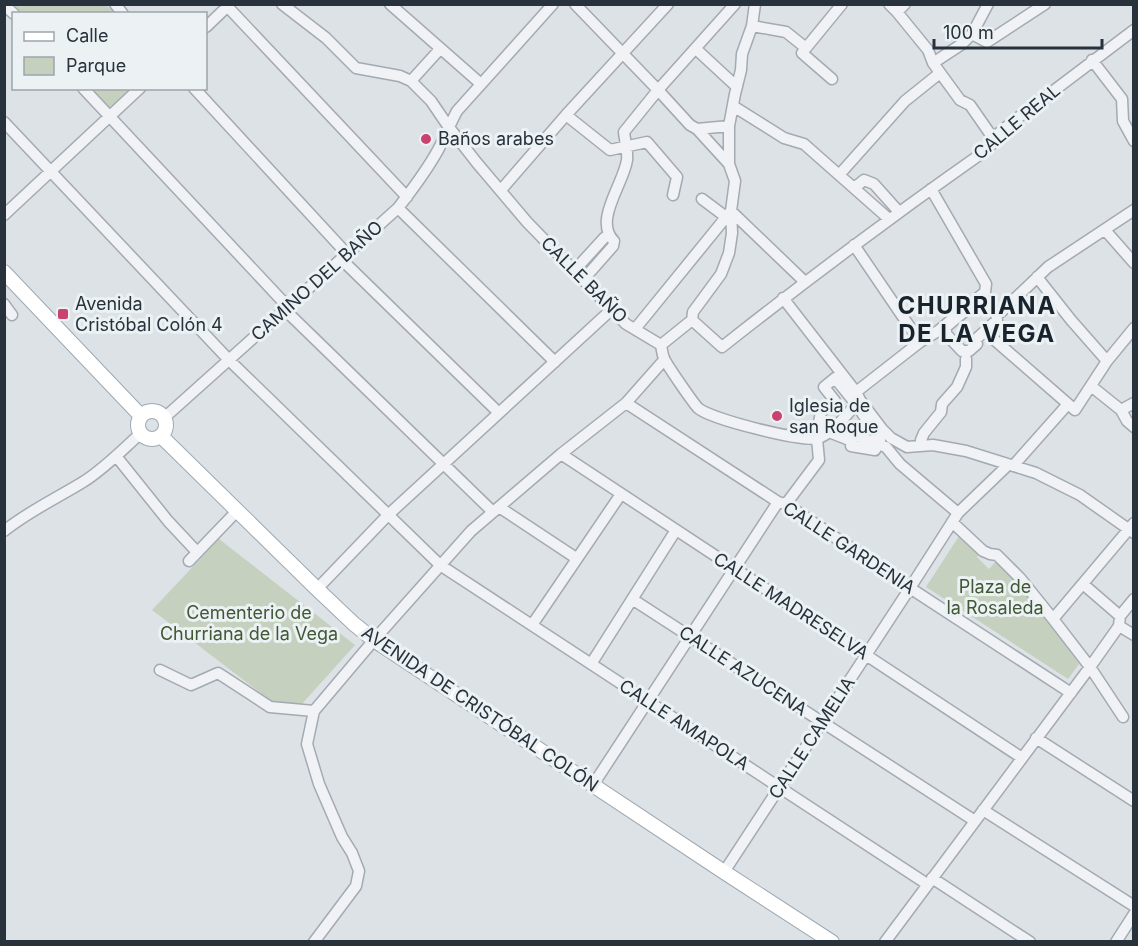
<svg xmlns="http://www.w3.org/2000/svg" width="1138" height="946" font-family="Inter,sans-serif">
<rect width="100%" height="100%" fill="#dde2e7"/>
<path fill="#c6d0be" d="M 12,5 L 106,5 L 115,13 L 20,13 Z
M 89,89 L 133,89 L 110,110 Z
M 961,533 L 980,553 L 977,557 L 989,569 L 998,559 L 1022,585 L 1079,664 L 1068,679 L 926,587 Z
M 219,539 L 355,645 L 301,705 L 275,704 L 152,610 Z"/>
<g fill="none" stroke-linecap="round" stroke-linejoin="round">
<defs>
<path id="minor" d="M 115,4 L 123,14
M 225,4 L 407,197
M 282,4 L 326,38 L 356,68 L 400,76 L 411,81 L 431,101 L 448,126 L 477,163 L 527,222 L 626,324 L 661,345 C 662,349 662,354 664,358 C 666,364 694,404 698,408 C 710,419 805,443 819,438 C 837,430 847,413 860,400
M 390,4 L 481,84
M 575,4 L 658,90 L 690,125 L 697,129 L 729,164
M 889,4 L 897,12 L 905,4
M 4,5 L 14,14
M 897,12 L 928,50 L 933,63 L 960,100 L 970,105 L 993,138
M 752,26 L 786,32 L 806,48 L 842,4
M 206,27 L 230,4
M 972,34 L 987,42 L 1045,4
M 806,48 L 802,53 L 832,79
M 696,49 L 737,87
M 1092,60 L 1122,99 L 1123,121 L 1134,141
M 933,63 L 962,44 L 972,34 L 988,4
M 411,81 L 440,49
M 83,88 L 288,307
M 194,88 L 347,254
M 733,106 L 784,138 L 804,144 L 889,219
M 566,115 L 610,150 L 647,142 L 677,177 L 673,195
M 4,122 L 229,360 L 440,565 L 927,884
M 697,129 L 729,126
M 839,175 L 905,101 L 940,73
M 854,188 L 864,180 L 874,184 L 899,212
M 931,189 L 986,284 L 985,292
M 501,190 L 566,115 L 668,4
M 702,199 L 726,217
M 398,208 L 555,362
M 731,211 L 805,282
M 4,215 L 140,88
M 1105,230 L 1134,263
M 854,245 L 920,342
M 341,259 L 499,413
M 574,271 L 604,238 L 609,235
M 1037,277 L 1071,320 L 1107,361
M 583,280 L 613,246 L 614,241 C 593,221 624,183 627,160 C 628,152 625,141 624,132 L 658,90 L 735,4
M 783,298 L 856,392 L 860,400 L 882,429 L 891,438 L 907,447 L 933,445 L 966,451 L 1036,473 L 1080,495 L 1134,533
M 978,300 L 985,301 L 996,313 L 997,320 L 974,341 L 977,344 L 969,351 L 962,351 L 946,334 L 946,327 Z
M 4,304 L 12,315
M 285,310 L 493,512
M 1001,312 L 1048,267 L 1134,210
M 692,320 L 722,347 C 808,279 895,214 985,151 L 993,143 L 993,138 L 1011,123 L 1134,30
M 635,329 L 731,211
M 990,336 L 1075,410 L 1107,361 L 1134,328
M 661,345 L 692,320 L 693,312 L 721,274 L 729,253 L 732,233 L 731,211 L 735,181 L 729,164 L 729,126 L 735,94 L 741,70 L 742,54 L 752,26 L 755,4
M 835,378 L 856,404 L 880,440 L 875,450 L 851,446 L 852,441 L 829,432 L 817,433 L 821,412 L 835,401 L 824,387 Z
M 1091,386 L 1121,410 L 1127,421 L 1134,427
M 856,392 L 920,342 L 938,331 L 985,292
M 626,403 L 778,502 L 786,504 L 910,588 L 1071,693
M 1121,410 L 1134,403
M 164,418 L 398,208 C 412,190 427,170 438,150 C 445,137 450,124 457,111 L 553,4
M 844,431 L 883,446
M 921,445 L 921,440 L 924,433 L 941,412 L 942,404 L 957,387 L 966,367 L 966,359
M 886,447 L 900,464 L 958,513
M 561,454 L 1022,758
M 116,456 L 168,521 L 197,552
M 1013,466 L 1068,404
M 786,504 L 819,460 L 817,439
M 499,507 L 576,558
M 952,522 L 983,551 L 990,554 L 997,555 L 1020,578 L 1053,619 L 1090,667 L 1123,717
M 4,531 C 29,511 57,498 83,482 C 104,469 122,450 140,434
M 189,561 L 237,511
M 1083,584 L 1120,616
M 317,589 L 388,515 L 611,310
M 632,599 L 975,821
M 1053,619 L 1134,523
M 532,625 L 621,494
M 1119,626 L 1134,635
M 591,664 L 676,530
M 160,670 L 191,685 L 218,673 L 270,707 L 314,711
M 1036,738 L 1134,801
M 593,785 L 778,502
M 983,810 L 1134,906
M 724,872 L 910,588 L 958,513 L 1008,465
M 932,878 L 1030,942
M 314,942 L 356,886 L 359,871 L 352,853 L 342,837 L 319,784 L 307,744 L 314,711 L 374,640 L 471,531 L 561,454 L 626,403 L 664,360
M 885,942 L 1090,667 L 1119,626 L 1120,616 L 1134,599
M 1116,942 L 1134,914"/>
<path id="major" d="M 4,272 L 141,416
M138 425a14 14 0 1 1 28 0a14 14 0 1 1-28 0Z
M 161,436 L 317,589 L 354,624 L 374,640 L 724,872 L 832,942"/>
</defs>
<use href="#minor" stroke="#a3aab1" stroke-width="13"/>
<use href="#major" stroke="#9da9b2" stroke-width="16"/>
<use href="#minor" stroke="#f0f2f5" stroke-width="10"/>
<use href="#major" stroke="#fff" stroke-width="14"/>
</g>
<g fill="#ca436e" stroke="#ecf1f4" stroke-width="2">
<circle cx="426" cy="139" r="6"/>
<rect x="57" y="308" width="12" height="12" rx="3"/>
<circle cx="777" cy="416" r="6"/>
</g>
<g text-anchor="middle" stroke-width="6" stroke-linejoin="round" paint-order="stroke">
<g font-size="18" fill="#27323d" stroke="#ecf1f4">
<text transform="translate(1017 122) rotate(-40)" y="6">CALLE REAL</text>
<text transform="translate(584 280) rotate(45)" y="6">CALLE BAÑO</text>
<text transform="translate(317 281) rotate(-42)" y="6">CAMINO DEL BAÑO</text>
<text transform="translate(849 548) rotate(33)" y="6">CALLE GARDENIA</text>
<text transform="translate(791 606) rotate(33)" y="6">CALLE MADRESELVA</text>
<text transform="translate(743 671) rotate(33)" y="6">CALLE AZUCENA</text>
<text transform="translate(480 709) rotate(34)" y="6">AVENIDA DE CRISTÓBAL COLÓN</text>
<text transform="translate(684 725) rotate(33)" y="6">CALLE AMAPOLA</text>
<text transform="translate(812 738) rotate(-57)" y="6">CALLE CAMELIA</text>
</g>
<g font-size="18" fill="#27323d" stroke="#ecf1f4" text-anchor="start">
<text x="438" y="145">Baños arabes</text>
<text x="75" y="310">Avenida<tspan x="75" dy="21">Cristóbal Colón 4</tspan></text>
<text x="789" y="412">Iglesia de<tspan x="789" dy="21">san Roque</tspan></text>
</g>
<g font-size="18" fill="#415835" stroke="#ecf1f4">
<text x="995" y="593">Plaza de<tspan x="995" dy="21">la Rosaleda</tspan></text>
<text x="249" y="619">Cementerio de<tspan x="249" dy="21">Churriana de la Vega</tspan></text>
</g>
<g font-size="24" font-weight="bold" letter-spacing="1.5" fill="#19232d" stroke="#ecf1f4">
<text x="977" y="314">CHURRIANA<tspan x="977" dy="28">DE LA VEGA</tspan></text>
</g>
</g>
<rect width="1138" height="946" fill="none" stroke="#27323d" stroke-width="12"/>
<rect x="12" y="12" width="195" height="78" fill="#ecf1f4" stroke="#9da5ab" stroke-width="1.5"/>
<rect x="24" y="32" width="30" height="9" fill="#ffffff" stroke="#9da5ab" stroke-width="1.5"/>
<text x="66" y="42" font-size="18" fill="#27323d">Calle</text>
<rect x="24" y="57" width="30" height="18" fill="#c6d0be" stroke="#9da5ab" stroke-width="1.5"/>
<text x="66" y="72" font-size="18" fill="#27323d">Parque</text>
<path d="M934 39v9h168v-9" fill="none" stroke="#27323d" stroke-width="3"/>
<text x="943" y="39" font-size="18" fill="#27323d" stroke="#ecf1f4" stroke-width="4.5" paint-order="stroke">100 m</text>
</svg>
